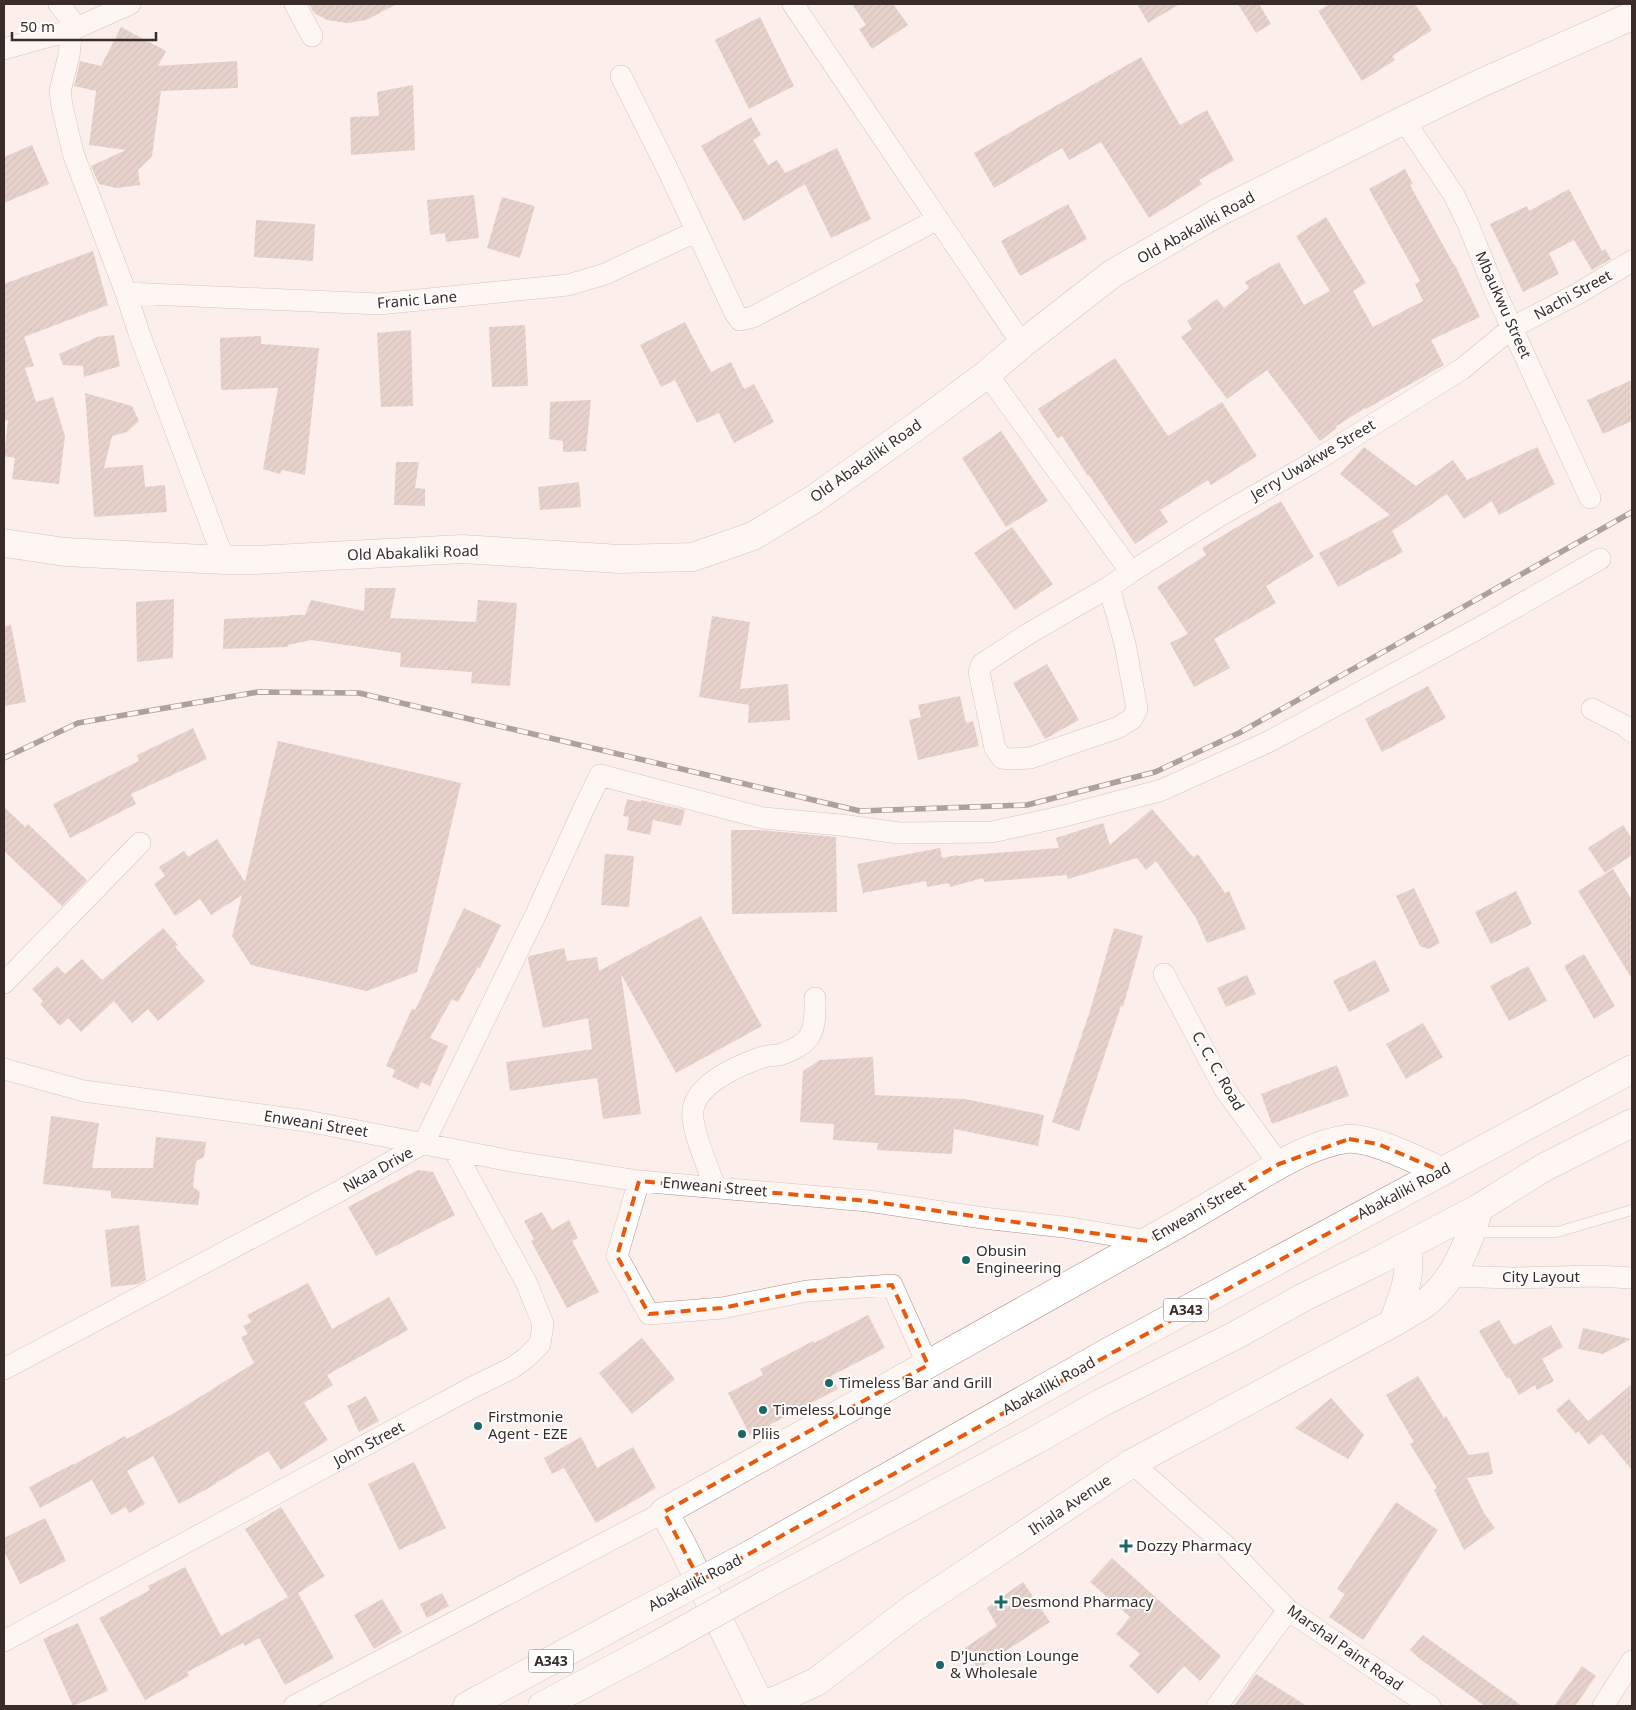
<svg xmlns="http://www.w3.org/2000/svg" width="1636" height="1710" font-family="'Noto Sans',sans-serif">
<defs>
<pattern id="building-hatch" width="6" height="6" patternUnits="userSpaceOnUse" patternTransform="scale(1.25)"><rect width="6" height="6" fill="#cfaea6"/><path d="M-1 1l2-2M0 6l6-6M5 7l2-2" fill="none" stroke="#a98e87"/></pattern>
</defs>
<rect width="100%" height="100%" fill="#fceeea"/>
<path fill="url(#building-hatch)" d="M 309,4 L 397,4 L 366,20 L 347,23 L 327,20 L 314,13 Z
M 852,4 L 893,4 L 908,25 L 872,49 L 859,29 L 866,25 Z
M 1137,4 L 1180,4 L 1148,23 Z
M 1238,4 L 1259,4 L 1271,24 L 1256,33 Z
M 1330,4 L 1415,4 L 1432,30 L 1392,56 L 1395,60 L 1362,81 L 1318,11 Z
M 760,17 L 794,86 L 749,109 L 715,40 Z
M 121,27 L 166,51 L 158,66 L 237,61 L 238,88 L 161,91 L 152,156 L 138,170 L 140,185 L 116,188 L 99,184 L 91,166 L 126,150 L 89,145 L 96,91 L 74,86 L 80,61 L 101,66 Z
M 1141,57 L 1180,125 L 1207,110 L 1234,160 L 1199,180 L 1202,184 L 1149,218 L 1101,142 L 1069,160 L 1062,148 L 994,188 L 974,153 Z
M 413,85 L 415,150 L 351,155 L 350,117 L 379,116 L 377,92 Z
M 751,117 L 761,135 L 753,140 L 768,165 L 777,160 L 785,173 L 837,148 L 871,219 L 831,238 L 805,184 L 744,221 L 701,146 Z
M 32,145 L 49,184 L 4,203 L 4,157 Z
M 1405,169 L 1413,184 L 1410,185 L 1454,265 L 1455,265 L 1480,317 L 1431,340 L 1444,365 L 1366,409 L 1365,408 L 1335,427 L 1337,428 L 1320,441 L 1267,370 L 1227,399 L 1181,337 L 1192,329 L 1187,321 L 1217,299 L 1224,308 L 1249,288 L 1245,282 L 1279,262 L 1304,305 L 1330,291 L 1296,236 L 1326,217 L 1366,283 L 1353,291 L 1373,327 L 1423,301 L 1415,284 L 1420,281 L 1369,189 Z
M 1569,189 L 1602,251 L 1605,249 L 1611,259 L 1592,270 L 1574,240 L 1549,253 L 1559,274 L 1523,292 L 1490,224 L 1527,206 L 1529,211 Z
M 474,195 L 479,238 L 446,242 L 445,233 L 430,235 L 427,200 Z
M 502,197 L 535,206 L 520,258 L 487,248 Z
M 1068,204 L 1087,239 L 1020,276 L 1001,241 Z
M 256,220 L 315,224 L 313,261 L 254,257 Z
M 93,251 L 108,305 L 24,337 L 34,366 L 25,368 L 36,402 L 53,397 L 65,436 L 59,484 L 12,479 L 15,458 L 4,456 L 8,420 L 4,421 L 4,284 Z
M 685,322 L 711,372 L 731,362 L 744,389 L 754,384 L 774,422 L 734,443 L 719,413 L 697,423 L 675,380 L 661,387 L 640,345 Z
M 525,325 L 528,386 L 492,387 L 489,327 Z
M 411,330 L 413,406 L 381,407 L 377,333 Z
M 114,335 L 120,366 L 84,377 L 83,366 L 63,365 L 59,354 L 97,337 Z
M 261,336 L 261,344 L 319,348 L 305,475 L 282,470 L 280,474 L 263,469 L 278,388 L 221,390 L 220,338 Z
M 1115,358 L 1168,436 L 1222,402 L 1257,456 L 1211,485 L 1208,480 L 1160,510 L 1168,522 L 1135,544 L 1089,475 L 1088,476 L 1062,436 L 1058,439 L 1038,409 Z
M 1632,380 L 1632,421 L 1603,434 L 1587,400 Z
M 85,393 L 132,406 L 139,421 L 127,432 L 112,436 L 104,468 L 143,465 L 145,487 L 165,485 L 167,512 L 94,517 Z
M 591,400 L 586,451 L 563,452 L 563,441 L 549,439 L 550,402 Z
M 1001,431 L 1048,501 L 1006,527 L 962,458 Z
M 1364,447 L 1416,486 L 1453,460 L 1467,480 L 1537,447 L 1555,484 L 1499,515 L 1492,501 L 1464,519 L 1447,494 L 1392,531 L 1403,552 L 1338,587 L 1319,553 L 1390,515 L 1340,474 Z
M 396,462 L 419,462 L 415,488 L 425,489 L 425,506 L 394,505 Z
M 579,482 L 581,507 L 540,510 L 538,487 Z
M 1281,501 L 1314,557 L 1266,586 L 1276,603 L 1214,639 L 1230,668 L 1194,687 L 1170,643 L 1188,634 L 1157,587 L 1206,555 L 1202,548 Z
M 1012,527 L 1053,584 L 1015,610 L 974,553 Z
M 365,588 L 396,588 L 390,618 L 476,622 L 478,600 L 517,603 L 510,686 L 471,683 L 472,672 L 400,667 L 401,653 L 311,640 L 288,645 L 288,647 L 223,649 L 224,619 L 290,616 L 289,615 L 305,615 L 311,600 L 364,611 Z
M 174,599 L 173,658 L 137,662 L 136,602 Z
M 712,616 L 750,622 L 740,689 L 788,684 L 790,720 L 748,723 L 749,705 L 699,697 Z
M 11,625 L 26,702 L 4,706 L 4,626 Z
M 1047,664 L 1079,720 L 1045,739 L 1013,683 Z
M 1428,686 L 1446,718 L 1382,752 L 1365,719 Z
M 960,696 L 966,723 L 973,721 L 979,746 L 918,760 L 909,720 L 921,717 L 918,705 Z
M 193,728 L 207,759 L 131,794 L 136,804 L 70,838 L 53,804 L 139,761 L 137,755 Z
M 278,741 L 461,783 L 417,972 L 367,991 L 251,965 L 232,936 L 242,895 L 211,915 L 200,899 L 175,916 L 154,884 L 165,876 L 159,867 L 184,851 L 188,857 L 217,839 L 245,882 Z
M 627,799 L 641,802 L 641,800 L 685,810 L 681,826 L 653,820 L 650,835 L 627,830 L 629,817 L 623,816 Z
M 4,807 L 25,827 L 28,824 L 87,880 L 62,906 L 4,851 Z
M 1152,809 L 1193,857 L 1198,854 L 1225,893 L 1229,891 L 1246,929 L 1207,943 L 1196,918 L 1156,861 L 1146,870 L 1137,858 L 1068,879 L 1067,875 L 984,882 L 983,878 L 950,887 L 949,883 L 927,887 L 926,881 L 863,893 L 857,864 L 940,848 L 942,858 L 957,855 L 958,856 L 1059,848 L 1056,838 L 1103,823 L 1110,845 Z
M 1623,825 L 1632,839 L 1632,855 L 1605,873 L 1588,848 Z
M 731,830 L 758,830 L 836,837 L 837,912 L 732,914 Z
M 605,854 L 634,856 L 629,907 L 601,905 Z
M 1613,869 L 1632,900 L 1632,979 L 1578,891 Z
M 1414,888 L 1440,943 L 1428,949 L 1420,946 L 1396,896 Z
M 1516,891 L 1532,924 L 1491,944 L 1475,912 Z
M 464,908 L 501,925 L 480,968 L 478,967 L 458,1002 L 452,999 L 430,1038 L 448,1046 L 430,1086 L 421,1082 L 418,1089 L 392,1077 L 395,1070 L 386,1066 L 412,1009 L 415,1010 Z
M 701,916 L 762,1026 L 676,1073 L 621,974 L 641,1114 L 603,1119 L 597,1078 L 510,1091 L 506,1062 L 592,1049 L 588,1018 L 543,1028 L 528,959 L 529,956 L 564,948 L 567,961 L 597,957 L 599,971 Z
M 163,928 L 178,945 L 175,947 L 205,981 L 158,1021 L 148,1009 L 132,1023 L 114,1001 L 81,1032 L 68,1018 L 60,1026 L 40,1004 L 43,1001 L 32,989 L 57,966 L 65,974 L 82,959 L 102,980 Z
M 1114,928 L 1143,936 L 1123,1007 L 1121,1006 L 1079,1131 L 1052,1122 L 1090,1011 Z
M 1584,954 L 1615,1006 L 1594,1019 L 1564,966 Z
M 1375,960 L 1390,991 L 1349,1012 L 1333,981 Z
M 1528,966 L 1547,1001 L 1509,1021 L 1490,986 Z
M 1247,975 L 1256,994 L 1226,1007 L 1217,988 Z
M 1423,1023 L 1443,1057 L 1406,1079 L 1386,1044 Z
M 873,1057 L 875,1095 L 965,1099 L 1044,1115 L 1038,1146 L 954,1129 L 952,1154 L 877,1150 L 878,1143 L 833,1140 L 834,1124 L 800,1122 L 803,1071 L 820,1060 Z
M 1337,1065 L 1349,1096 L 1272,1124 L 1261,1094 Z
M 51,1116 L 99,1123 L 92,1168 L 153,1168 L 156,1137 L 206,1142 L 204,1157 L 196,1161 L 193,1187 L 200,1192 L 198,1205 L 111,1198 L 111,1191 L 43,1184 Z
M 418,1170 L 433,1172 L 455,1215 L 376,1256 L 348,1207 Z
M 542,1212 L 552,1230 L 569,1220 L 578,1238 L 572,1241 L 599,1292 L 567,1308 L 531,1241 L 534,1239 L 524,1221 Z
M 139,1225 L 146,1280 L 138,1284 L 111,1287 L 105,1230 Z
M 308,1283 L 332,1329 L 389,1297 L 408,1330 L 327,1375 L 333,1385 L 304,1403 L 328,1440 L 281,1470 L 268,1451 L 216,1483 L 216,1484 L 179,1504 L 153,1456 L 127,1471 L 145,1504 L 129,1513 L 126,1507 L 111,1515 L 92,1480 L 40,1508 L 29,1487 L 73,1464 L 73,1465 L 125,1436 L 127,1439 L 176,1412 L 254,1363 L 241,1337 L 248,1334 L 243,1326 L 251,1322 L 247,1315 Z
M 868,1315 L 885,1348 L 831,1376 L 838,1389 L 750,1435 L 728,1393 L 763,1375 L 760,1369 L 813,1341 L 814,1343 Z
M 1499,1320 L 1514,1345 L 1551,1325 L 1563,1347 L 1542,1359 L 1554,1381 L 1537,1390 L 1535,1385 L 1519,1395 L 1509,1377 L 1507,1379 L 1479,1331 Z
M 1583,1328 L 1631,1339 L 1603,1354 L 1578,1349 Z
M 642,1338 L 675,1379 L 632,1414 L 599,1373 Z
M 1418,1376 L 1444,1418 L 1446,1416 L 1469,1455 L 1489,1452 L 1493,1474 L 1467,1478 L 1484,1513 L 1495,1528 L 1464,1550 L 1434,1490 L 1437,1488 L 1410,1444 L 1414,1442 L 1386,1395 Z
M 1632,1384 L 1632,1470 L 1602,1434 L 1589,1445 L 1578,1431 L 1576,1434 L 1556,1410 L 1569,1399 L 1588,1421 Z
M 366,1396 L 379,1421 L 359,1432 L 347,1406 Z
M 1331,1398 L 1364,1435 L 1348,1459 L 1295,1428 Z
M 581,1437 L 597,1468 L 633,1447 L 656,1488 L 596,1523 L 564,1468 L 552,1474 L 544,1458 Z
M 414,1462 L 446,1528 L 399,1550 L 368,1484 Z
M 1396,1502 L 1438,1530 L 1363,1640 L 1329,1617 L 1345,1594 L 1337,1589 Z
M 281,1507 L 325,1576 L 298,1593 L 334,1658 L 285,1685 L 259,1638 L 245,1646 L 243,1643 L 187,1672 L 189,1676 L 145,1700 L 99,1618 L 150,1590 L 148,1586 L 185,1567 L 221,1636 L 288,1597 L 245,1529 Z
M 45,1518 L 66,1561 L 20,1584 L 4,1551 L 4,1538 Z
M 1112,1558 L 1221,1656 L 1200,1681 L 1184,1666 L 1158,1694 L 1129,1666 L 1140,1654 L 1116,1634 L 1130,1617 L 1090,1582 Z
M 1023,1582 L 1050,1622 L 978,1669 L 965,1648 L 997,1626 L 987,1608 Z
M 442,1593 L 449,1606 L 427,1618 L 420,1604 Z
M 382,1599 L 402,1632 L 374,1649 L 354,1615 Z
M 78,1623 L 108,1691 L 73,1706 L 43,1639 Z
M 1423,1635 L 1522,1706 L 1485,1706 L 1420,1659 L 1410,1650 Z
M 1582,1666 L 1596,1676 L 1575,1706 L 1554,1706 Z
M 1256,1674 L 1307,1706 L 1234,1706 Z"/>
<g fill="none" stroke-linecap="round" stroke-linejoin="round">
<defs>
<path id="service" d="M 1473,1232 L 1557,1232 L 1632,1210"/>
<path id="minor" d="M 59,4 L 71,20 L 72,30 L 69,55 L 60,91 L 62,106 L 73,153 L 126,293 L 139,333 L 224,560
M 295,4 L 312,36
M 793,4 L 1022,344
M 4,49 L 72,30 L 130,4
M 621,76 L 667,168 L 735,313 L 740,320 L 753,317 L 938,219
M 1404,120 L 1454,195 L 1468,224 L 1494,289 L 1590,498
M 126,293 L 379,304 L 568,285 L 605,274 L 697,231
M 987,374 L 1131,572
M 1109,587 L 1125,644 L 1137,709 L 1132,719 L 1117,728 L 1030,758 L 1009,759 L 1002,758 L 995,748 L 979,672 L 982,664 L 1028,634 L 1109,587 L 1131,572 L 1221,515 L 1310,464 L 1462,369 L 1513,327 L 1579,293 L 1632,261
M 1592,709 L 1625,726 L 1632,732
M 1164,974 L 1224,1088 L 1279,1164
M 4,983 L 140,843
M 4,1069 L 84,1091 L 307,1121 L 511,1161 L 639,1181 L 868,1201 L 983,1218 L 1064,1227 L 1148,1241
M 639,1181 L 617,1256 L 649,1314 L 722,1308 L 807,1291 L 892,1285 L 928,1365
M 715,1187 C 709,1169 690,1128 693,1110 C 697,1083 740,1065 763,1057 C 769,1055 776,1056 782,1054 C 791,1051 806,1044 810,1035 C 816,1025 815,1009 815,998
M 1450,1276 L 1513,1278 L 1596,1276 L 1632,1278
M 4,1369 L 338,1192 L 424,1143 L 536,914 L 584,808 L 600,775 L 763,818 L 841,825 L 899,833 L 992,832 L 1060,817 L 1162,790 L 1270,741 L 1481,627 L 1600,559
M 1132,1463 L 1226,1546 L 1288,1610 L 1430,1706
M 4,1641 L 471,1388 L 512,1368 L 526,1358 L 540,1344 L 543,1324 L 527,1284 L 454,1150
M 294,1706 L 664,1512
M 1217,1706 L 1288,1610
M 1603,1706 L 1632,1661"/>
<path id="secondary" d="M 4,543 L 65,552 L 224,560 L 256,560 L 462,549 L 620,559 L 693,557 L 753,536 L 814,499 L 921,423 L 987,374 L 1022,344 L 1112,274 L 1217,213 L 1404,120 L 1481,83 L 1632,16
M 1393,1323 C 1400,1303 1411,1279 1408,1258 C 1407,1254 1404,1251 1402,1248
M 761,1705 L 779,1699 L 816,1682 L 912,1609 L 1132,1463 L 1393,1323 C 1403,1317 1413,1311 1423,1305 C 1454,1282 1469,1243 1479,1208
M 761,1706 L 681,1543 L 664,1512 C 825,1422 986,1332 1146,1242 C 1180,1223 1213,1204 1246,1184 C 1277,1166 1309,1145 1346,1139 C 1370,1136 1418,1161 1441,1171"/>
<path id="trunk" d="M 744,1558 L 1110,1351 L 1632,1069
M 765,1585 L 1036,1440 L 1101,1403 L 1236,1335 L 1304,1297 L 1376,1262 L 1479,1208 L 1543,1168 L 1632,1123
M 467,1706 L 635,1615
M 542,1706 L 654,1647"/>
</defs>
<use href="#service" stroke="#ac8c84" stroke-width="11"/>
<use href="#minor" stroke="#ac8c84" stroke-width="22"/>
<use href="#secondary" stroke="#ac8c84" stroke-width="29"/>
<use href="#trunk" stroke="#ac8c84" stroke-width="29"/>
<use href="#service" stroke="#fff" stroke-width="10"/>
<use href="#minor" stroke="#fff" stroke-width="21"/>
<use href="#secondary" stroke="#fff" stroke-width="28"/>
<use href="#trunk" stroke="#fff" stroke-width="28"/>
<defs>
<path id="rail" d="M 4,758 L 78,723 L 258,692 L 359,693 L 860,811 L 1027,805 L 1155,772 L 1239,733 L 1632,512"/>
</defs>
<use href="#rail" stroke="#50423f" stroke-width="5.5"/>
<use href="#rail" stroke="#fff" stroke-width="4" stroke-dasharray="11" stroke-linecap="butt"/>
<defs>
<path id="trunk-bridge" d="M 635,1615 L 744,1558
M 654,1647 L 765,1585"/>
</defs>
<use href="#trunk-bridge" stroke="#ac8c84" stroke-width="29" stroke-linecap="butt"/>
<use href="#trunk-bridge" stroke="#fff" stroke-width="28"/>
</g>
<path d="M0 0H1636V1710H0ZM 1349,1139 L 1378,1144 L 1441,1171 L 700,1581 L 664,1512 L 928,1365 L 892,1285 L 807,1291 L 722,1308 L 649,1314 L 617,1256 L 639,1181 L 868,1201 L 1148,1241 L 1279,1164 Z" fill="#fceeea" fill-opacity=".55" fill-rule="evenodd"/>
<path fill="none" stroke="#e8590c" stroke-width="4" stroke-dasharray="10 6" stroke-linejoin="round" d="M 1349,1139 L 1378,1144 L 1441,1171 L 700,1581 L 664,1512 L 928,1365 L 892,1285 L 807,1291 L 722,1308 L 649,1314 L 617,1256 L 639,1181 L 868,1201 L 1148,1241 L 1279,1164 Z"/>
<g fill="#196767" stroke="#fff" stroke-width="2">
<circle cx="966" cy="1260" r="5"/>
<circle cx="829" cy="1383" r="5"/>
<circle cx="763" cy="1410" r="5"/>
<circle cx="478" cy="1426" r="5"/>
<circle cx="742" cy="1434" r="5"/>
<path d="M1123.5 1538.5h5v5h5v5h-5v5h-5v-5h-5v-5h5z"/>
<path d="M998.5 1594.5h5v5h5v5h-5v5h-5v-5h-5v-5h5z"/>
<circle cx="940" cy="1665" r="5"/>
</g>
<g text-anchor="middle" stroke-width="4" stroke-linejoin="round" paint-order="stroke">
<g fill="#fff" stroke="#746b69" stroke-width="1">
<rect x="1163.5" y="1298.5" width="45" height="23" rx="4"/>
<rect x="528.5" y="1649.5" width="45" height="23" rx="4"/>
</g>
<g font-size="14" font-weight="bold" fill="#392c29">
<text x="1186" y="1315">A343</text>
<text x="551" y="1666">A343</text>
</g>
<g font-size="15" fill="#392c29" stroke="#fff">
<text transform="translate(1196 228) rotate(-29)" y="5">Old Abakaliki Road</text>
<text transform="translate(1573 295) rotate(-29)" y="5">Nachi Street</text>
<text transform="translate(417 300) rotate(-5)" y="5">Franic Lane</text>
<text transform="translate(1503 305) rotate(66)" y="5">Mbaukwu Street</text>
<text transform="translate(1313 460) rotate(-31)" y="5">Jerry Uwakwe Street</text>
<text transform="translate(866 461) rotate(-35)" y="5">Old Abakaliki Road</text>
<text transform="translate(413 553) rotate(-2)" y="5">Old Abakaliki Road</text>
<text transform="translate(1218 1071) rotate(60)" y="5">C. C. C. Road</text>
<text transform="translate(316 1124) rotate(9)" y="5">Enweani Street</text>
<text transform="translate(378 1170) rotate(-29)" y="5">Nkaa Drive</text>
<text transform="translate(715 1187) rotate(5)" y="5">Enweani Street</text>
<text transform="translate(1404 1191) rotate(-28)" y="5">Abakaliki Road</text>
<text transform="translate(1199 1211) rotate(-30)" y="5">Enweani Street</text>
<text x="1541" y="1282">City Layout</text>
<text transform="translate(1049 1386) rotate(-29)" y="5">Abakaliki Road</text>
<text transform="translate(369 1444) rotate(-28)" y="5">John Street</text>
<text transform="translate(1070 1505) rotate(-34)" y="5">Ihiala Avenue</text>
<text transform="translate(695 1583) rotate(-28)" y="5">Abakaliki Road</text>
<text transform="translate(1345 1648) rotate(35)" y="5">Marshal Paint Road</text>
</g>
<g font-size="15" fill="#392c29" stroke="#fff" text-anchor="start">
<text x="976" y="1256">Obusin<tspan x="976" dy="17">Engineering</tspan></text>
<text x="839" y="1388">Timeless Bar and Grill</text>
<text x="773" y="1415">Timeless Lounge</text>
<text x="488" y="1422">Firstmonie<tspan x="488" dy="17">Agent - EZE</tspan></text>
<text x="752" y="1439">Pliis</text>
<text x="1136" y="1551">Dozzy Pharmacy</text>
<text x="1011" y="1607">Desmond Pharmacy</text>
<text x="950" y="1661">D'Junction Lounge<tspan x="950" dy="17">&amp; Wholesale</tspan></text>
</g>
</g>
<rect width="1636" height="1710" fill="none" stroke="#392c29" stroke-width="10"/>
<path d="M12 32v8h144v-8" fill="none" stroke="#392c29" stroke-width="2.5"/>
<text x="20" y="32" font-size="15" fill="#392c29" stroke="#ffffff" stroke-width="4" paint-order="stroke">50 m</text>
</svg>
